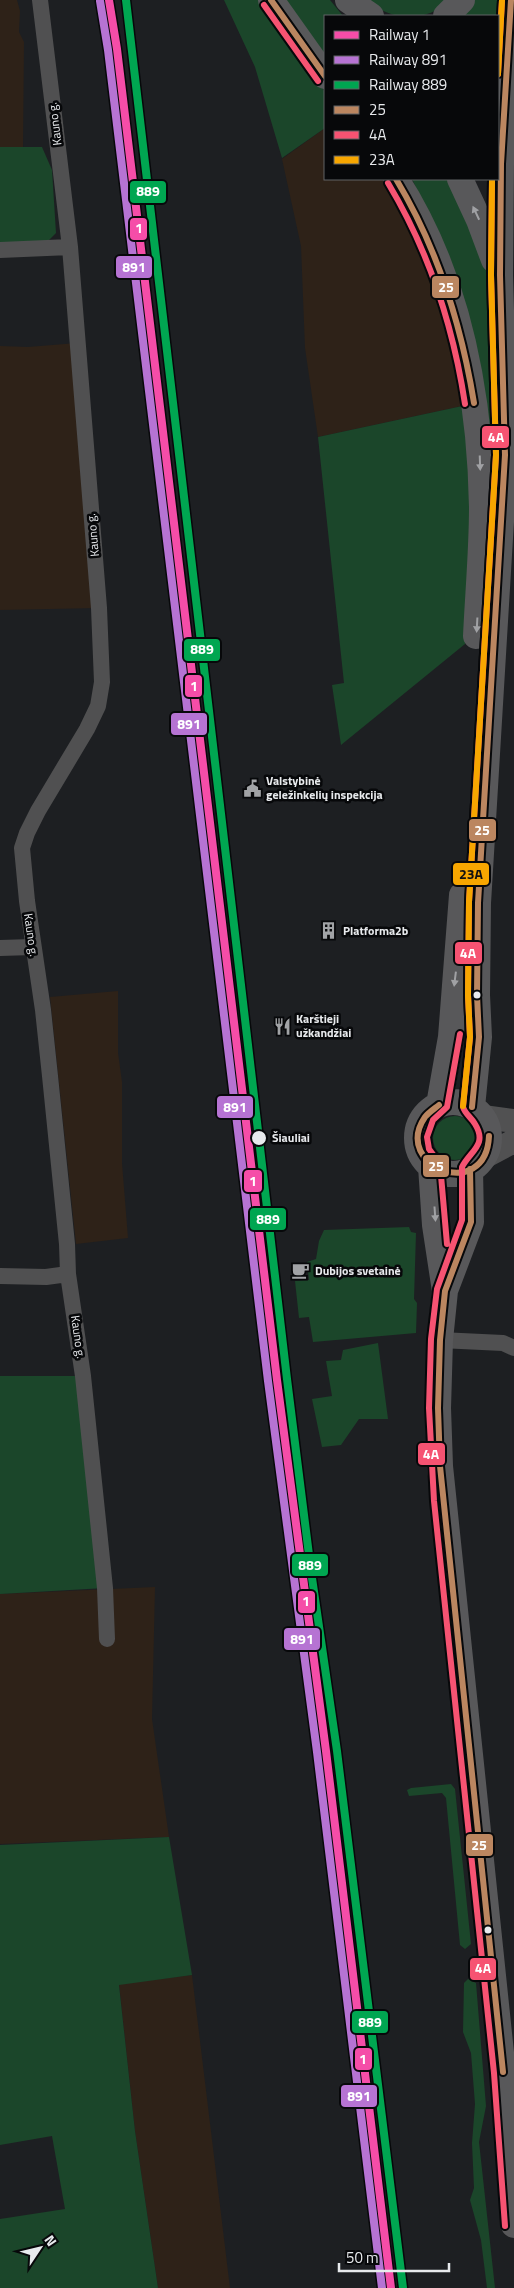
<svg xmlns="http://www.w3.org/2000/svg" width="514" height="2288" font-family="'Titillium Web',sans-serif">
<rect width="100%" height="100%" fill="#1d1f22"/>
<path fill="#2e2218" d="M 0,0 L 17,0 L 20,11 L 19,32 L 24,42 L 23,147 L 0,147 Z
M 325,128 L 325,179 L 386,179 L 428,262 L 467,405 L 318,437 L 305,348 L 301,246 L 282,159 Z
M 77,343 L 99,608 L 0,610 L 0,346 L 28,347 Z
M 118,991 L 118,1053 L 122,1082 L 122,1163 L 128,1238 L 76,1244 L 50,997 Z
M 155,1587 L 152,1719 L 169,1837 L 0,1844 L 0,1594 Z
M 192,1975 L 230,2288 L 158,2288 L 135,2131 L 119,1984 Z"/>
<path fill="#1b462a" d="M 224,0 L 259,0 L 325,92 L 325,128 L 282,158 L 255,67 Z
M 280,0 L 330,0 L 343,16 L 325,16 L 325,63 Z
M 367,0 L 450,0 C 427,23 391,22 367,0 Z
M 473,0 L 504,0 L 498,16 L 457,16 Z
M 0,147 L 42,147 L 52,170 L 56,233 L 46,243 L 0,244 Z
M 412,179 L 450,179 L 476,237 L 489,277 L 495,473 L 420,196 Z
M 467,405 L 473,468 L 465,644 L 341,745 L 332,685 L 344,683 L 318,437 Z
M433 1138a22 22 0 1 1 44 0a22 22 0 1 1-44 0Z
M 409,1227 L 411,1232 L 416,1233 L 414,1299 L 417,1303 L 416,1333 L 313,1342 L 309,1317 L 299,1318 L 295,1281 L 309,1280 L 307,1262 L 316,1259 L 319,1241 L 324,1230 Z
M 378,1343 L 388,1419 L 359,1419 L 341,1445 L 322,1447 L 312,1399 L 332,1396 L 326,1361 L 341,1360 L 343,1350 Z
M 0,1376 L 83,1376 L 105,1588 L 0,1594 Z
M 451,1784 L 455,1789 L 471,1944 L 465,1949 L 460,1945 L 446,1798 L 442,1793 L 409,1796 L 407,1790 L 411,1788 Z
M 169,1837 L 192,1975 L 119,1985 L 135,2131 L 158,2288 L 0,2288 L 0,2219 L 65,2209 L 52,2136 L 0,2145 L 0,1845 Z
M 468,1979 L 476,1983 L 486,2106 L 479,2142 L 495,2288 L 487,2288 L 481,2240 L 470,2200 L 474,2188 L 472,2143 L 475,2104 L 471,2053 L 463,2032 L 464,1983 Z"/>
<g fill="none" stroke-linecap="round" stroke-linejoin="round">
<path stroke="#505051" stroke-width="16" d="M 40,0 L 70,247 L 99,608 L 102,682 L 98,706 L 87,729 L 38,811 L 27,833 L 22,848 L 27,901 L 43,1010 L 50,1076 L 67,1244 L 68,1274 L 83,1376 L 105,1588 L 107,1639
M 0,250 L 70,247
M 0,948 L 32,947
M 0,1276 L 46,1277 L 68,1274
M 440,1340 L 503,1343 L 514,1348"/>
<path stroke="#515152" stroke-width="24" d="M 483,1117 L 514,1121
M 484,1157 L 510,1143 L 514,1143"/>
<path stroke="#58585a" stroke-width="26" d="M 271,0 L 325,76
M 348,0 L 371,16
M 446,16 L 462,0
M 396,179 C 458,276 480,393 482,507 C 482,550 478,593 476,636
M 460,179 L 479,220 L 494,260
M417 1138a36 36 0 1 1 72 0a36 36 0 1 1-72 0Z
M 439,1105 L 451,1037 L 462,895
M 472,1107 L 479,1037 L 477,995 L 478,903 L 505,455 L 500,275 L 501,164 L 511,0
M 431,1166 L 435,1225 L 445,1291 L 440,1340 L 438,1408 L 440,1466 L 503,2072 L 514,2225
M 446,1288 L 471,1222 L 470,1169"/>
<defs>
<path id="bus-1" d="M 271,0 L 325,76
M 396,179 C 438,249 461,323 474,403
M 439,1105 C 434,1109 428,1113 425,1117 C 391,1167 486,1203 489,1136
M 472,1107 L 479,1037 L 477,995 L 478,903 L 505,455 L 500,275 L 501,164 L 511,0
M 470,1169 L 471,1222 L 445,1291 L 440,1340 L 438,1408 L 440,1466 L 503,2072"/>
<path id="bus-2" d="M 264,5 L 318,81
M 498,74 L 502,0
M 492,179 L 491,275 L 496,455 L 469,902 L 468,995 L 470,1037 L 463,1107 C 465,1114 471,1117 475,1124 C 488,1145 470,1151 462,1167 L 462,1220 L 437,1289 L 431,1339 L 429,1408 L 434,1501 L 494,2073 L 505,2226
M 388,183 C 430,253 453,325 465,404
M 447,1244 L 440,1164 L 429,1149 L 427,1137 L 433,1120 L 447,1107 L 460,1034"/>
<path id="bus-3" d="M 498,74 L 502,0
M 463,1106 L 470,1037 L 468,995 L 469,902 L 496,455 L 491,275 L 492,179"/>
</defs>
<use href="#bus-1" stroke="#07080a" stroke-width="10"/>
<use href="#bus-2" stroke="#07080a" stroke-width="10"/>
<use href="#bus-3" stroke="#07080a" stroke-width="10"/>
<use href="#bus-1" stroke="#bb8660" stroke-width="6"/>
<use href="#bus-2" stroke="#f65372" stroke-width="6"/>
<use href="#bus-3" stroke="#f7a600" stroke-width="6"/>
<defs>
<path id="rail-1" d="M 109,0 L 117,49 L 277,1380 L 326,1751 L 391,2288"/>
<path id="rail-2" d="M 100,1 L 108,50 L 268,1381 L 317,1752 L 382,2288"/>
<path id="rail-3" d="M 126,0 L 287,1379 L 311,1571 L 337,1751 L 403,2288"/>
</defs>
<use href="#rail-1" stroke="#07080a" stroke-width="11"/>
<use href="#rail-2" stroke="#07080a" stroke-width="11"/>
<use href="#rail-3" stroke="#07080a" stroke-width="11"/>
<use href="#rail-1" stroke="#f54da8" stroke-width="8"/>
<use href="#rail-2" stroke="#b673d3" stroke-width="8"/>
<use href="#rail-3" stroke="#00a651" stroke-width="8"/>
</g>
<defs><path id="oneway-solid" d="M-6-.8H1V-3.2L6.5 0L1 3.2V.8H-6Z" transform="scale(1.25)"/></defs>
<g fill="#a0a1a4">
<use href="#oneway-solid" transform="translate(476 213) rotate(-115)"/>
<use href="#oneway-solid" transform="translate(480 463) rotate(88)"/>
<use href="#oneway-solid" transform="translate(477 625) rotate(93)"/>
<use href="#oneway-solid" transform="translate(455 979) rotate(97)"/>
<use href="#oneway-solid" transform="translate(435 1214) rotate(86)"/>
</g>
<defs>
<symbol id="civic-bare" viewBox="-9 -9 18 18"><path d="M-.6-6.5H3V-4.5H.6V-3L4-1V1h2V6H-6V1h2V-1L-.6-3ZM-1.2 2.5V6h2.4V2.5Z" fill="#a1a3a6" stroke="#07080a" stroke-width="2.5" paint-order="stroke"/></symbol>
<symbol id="building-bare" viewBox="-9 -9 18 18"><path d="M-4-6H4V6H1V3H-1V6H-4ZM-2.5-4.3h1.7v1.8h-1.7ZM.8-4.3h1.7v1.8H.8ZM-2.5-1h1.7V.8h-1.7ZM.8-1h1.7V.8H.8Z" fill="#a1a3a6" stroke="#07080a" stroke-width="2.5" paint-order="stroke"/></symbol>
<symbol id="restaurant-bare" viewBox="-9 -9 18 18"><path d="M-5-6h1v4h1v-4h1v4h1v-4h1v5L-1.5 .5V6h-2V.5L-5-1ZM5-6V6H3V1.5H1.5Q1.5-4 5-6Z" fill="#a1a3a6" stroke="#07080a" stroke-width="2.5" paint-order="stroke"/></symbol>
<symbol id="cafe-bare" viewBox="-9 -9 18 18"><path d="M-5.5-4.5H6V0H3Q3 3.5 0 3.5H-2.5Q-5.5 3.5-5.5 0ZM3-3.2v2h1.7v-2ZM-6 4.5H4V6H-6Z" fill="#a1a3a6" stroke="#07080a" stroke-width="2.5" paint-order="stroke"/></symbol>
</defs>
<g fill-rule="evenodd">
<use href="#civic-bare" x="240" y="776" width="25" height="25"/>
<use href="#building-bare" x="316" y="918" width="25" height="25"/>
<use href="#restaurant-bare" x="270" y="1014" width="25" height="25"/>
<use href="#cafe-bare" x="288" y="1258" width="25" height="25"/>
</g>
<g fill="#e8eaed" stroke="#07080a" stroke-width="2">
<circle cx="477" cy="995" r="4.5"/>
<circle cx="259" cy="1138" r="8"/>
<circle cx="488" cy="1930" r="4.5"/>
</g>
<g text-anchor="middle" stroke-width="5" stroke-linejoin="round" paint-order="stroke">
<g font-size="12" fill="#e8eaed" stroke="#07080a">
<text transform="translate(55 124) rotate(-97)" y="4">Kauno g.</text>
<text transform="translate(93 535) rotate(-95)" y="4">Kauno g.</text>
<text transform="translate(31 935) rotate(82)" y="4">Kauno g.</text>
<text transform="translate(78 1337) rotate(82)" y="4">Kauno g.</text>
</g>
<g font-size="12" font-weight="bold" fill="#e8eaed" stroke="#07080a" text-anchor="start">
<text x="266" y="785">Valstybinė<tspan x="266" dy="14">geležinkelių inspekcija</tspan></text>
<text x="343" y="935">Platforma2b</text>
<text x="296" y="1023">Karštieji<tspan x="296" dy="14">užkandžiai</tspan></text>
<text x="315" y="1275">Dubijos svetainė</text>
</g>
<g font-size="12" font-weight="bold" fill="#e8eaed" stroke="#07080a" text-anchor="start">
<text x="272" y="1142">Šiauliai</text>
</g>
</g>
<g stroke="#07080a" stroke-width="2">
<rect x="129" y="180" width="38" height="24" rx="5" fill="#00a651"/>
<rect x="129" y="217" width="19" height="24" rx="5" fill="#f54da8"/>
<rect x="115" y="255" width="38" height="24" rx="5" fill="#b673d3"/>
<rect x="431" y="275" width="29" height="24" rx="5" fill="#bb8660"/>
<rect x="481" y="425" width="29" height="24" rx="5" fill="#f65372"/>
<rect x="183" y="638" width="38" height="24" rx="5" fill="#00a651"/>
<rect x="184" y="674" width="19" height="24" rx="5" fill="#f54da8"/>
<rect x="170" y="712" width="38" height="24" rx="5" fill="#b673d3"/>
<rect x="468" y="818" width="29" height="24" rx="5" fill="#bb8660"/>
<rect x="452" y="862" width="38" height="24" rx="5" fill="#f7a600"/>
<rect x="454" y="941" width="29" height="24" rx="5" fill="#f65372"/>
<rect x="216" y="1095" width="38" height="24" rx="5" fill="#b673d3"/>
<rect x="422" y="1154" width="28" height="24" rx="5" fill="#bb8660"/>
<rect x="243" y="1169" width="20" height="24" rx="5" fill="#f54da8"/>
<rect x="249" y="1207" width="38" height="24" rx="5" fill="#00a651"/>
<rect x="417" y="1442" width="29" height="24" rx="5" fill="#f65372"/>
<rect x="291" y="1553" width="38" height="24" rx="5" fill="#00a651"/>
<rect x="297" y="1590" width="19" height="24" rx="5" fill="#f54da8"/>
<rect x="283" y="1627" width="38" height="24" rx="5" fill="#b673d3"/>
<rect x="465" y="1833" width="29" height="24" rx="5" fill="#bb8660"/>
<rect x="469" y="1957" width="28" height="24" rx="5" fill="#f65372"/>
<rect x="351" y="2010" width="38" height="24" rx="5" fill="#00a651"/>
<rect x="354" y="2047" width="19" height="24" rx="5" fill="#f54da8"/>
<rect x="340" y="2084" width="38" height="24" rx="5" fill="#b673d3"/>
</g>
<g font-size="14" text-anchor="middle" font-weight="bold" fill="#fff">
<text x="148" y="196">889</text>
<text x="139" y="233">1</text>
<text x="134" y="272">891</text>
<text x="446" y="292">25</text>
<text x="496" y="442">4A</text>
<text x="202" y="654">889</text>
<text x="194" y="691">1</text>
<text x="189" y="729">891</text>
<text x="482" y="835">25</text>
<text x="468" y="958">4A</text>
<text x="235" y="1112">891</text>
<text x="436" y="1171">25</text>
<text x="253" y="1186">1</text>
<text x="268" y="1224">889</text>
<text x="431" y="1459">4A</text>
<text x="310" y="1570">889</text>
<text x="306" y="1606">1</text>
<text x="302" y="1644">891</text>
<text x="479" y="1850">25</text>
<text x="483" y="1973">4A</text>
<text x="370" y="2027">889</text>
<text x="363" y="2064">1</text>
<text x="359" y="2101">891</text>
</g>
<g font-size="14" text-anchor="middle" font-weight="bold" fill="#111">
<text x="471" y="879">23A</text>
</g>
<rect x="324" y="15" width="175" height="165" fill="#07080a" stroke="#616265"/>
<rect x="334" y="31" width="25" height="8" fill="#f54da8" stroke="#616265"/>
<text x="369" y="40" font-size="15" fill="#e8eaed">Railway 1</text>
<rect x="334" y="56" width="25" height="8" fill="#b673d3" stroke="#616265"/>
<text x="369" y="65" font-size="15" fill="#e8eaed">Railway 891</text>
<rect x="334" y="81" width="25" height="8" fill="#00a651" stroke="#616265"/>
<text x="369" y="90" font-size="15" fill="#e8eaed">Railway 889</text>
<rect x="334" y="106" width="25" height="8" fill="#bb8660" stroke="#616265"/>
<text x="369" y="115" font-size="15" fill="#e8eaed">25</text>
<rect x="334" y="131" width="25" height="8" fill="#f65372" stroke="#616265"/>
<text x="369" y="140" font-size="15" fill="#e8eaed">4A</text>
<rect x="334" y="156" width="25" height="8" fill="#f7a600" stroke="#616265"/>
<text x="369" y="165" font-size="15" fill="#e8eaed">23A</text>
<g transform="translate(40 2248) rotate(55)" stroke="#07080a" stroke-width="4" paint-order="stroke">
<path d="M0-4L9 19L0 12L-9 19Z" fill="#e8eaed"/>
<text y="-8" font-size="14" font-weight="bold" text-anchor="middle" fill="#e8eaed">N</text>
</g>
<path d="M339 2263v8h110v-8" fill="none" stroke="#e8eaed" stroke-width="2.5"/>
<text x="346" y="2263" font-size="15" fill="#e8eaed" stroke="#07080a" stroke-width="4" paint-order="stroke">50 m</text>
</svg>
